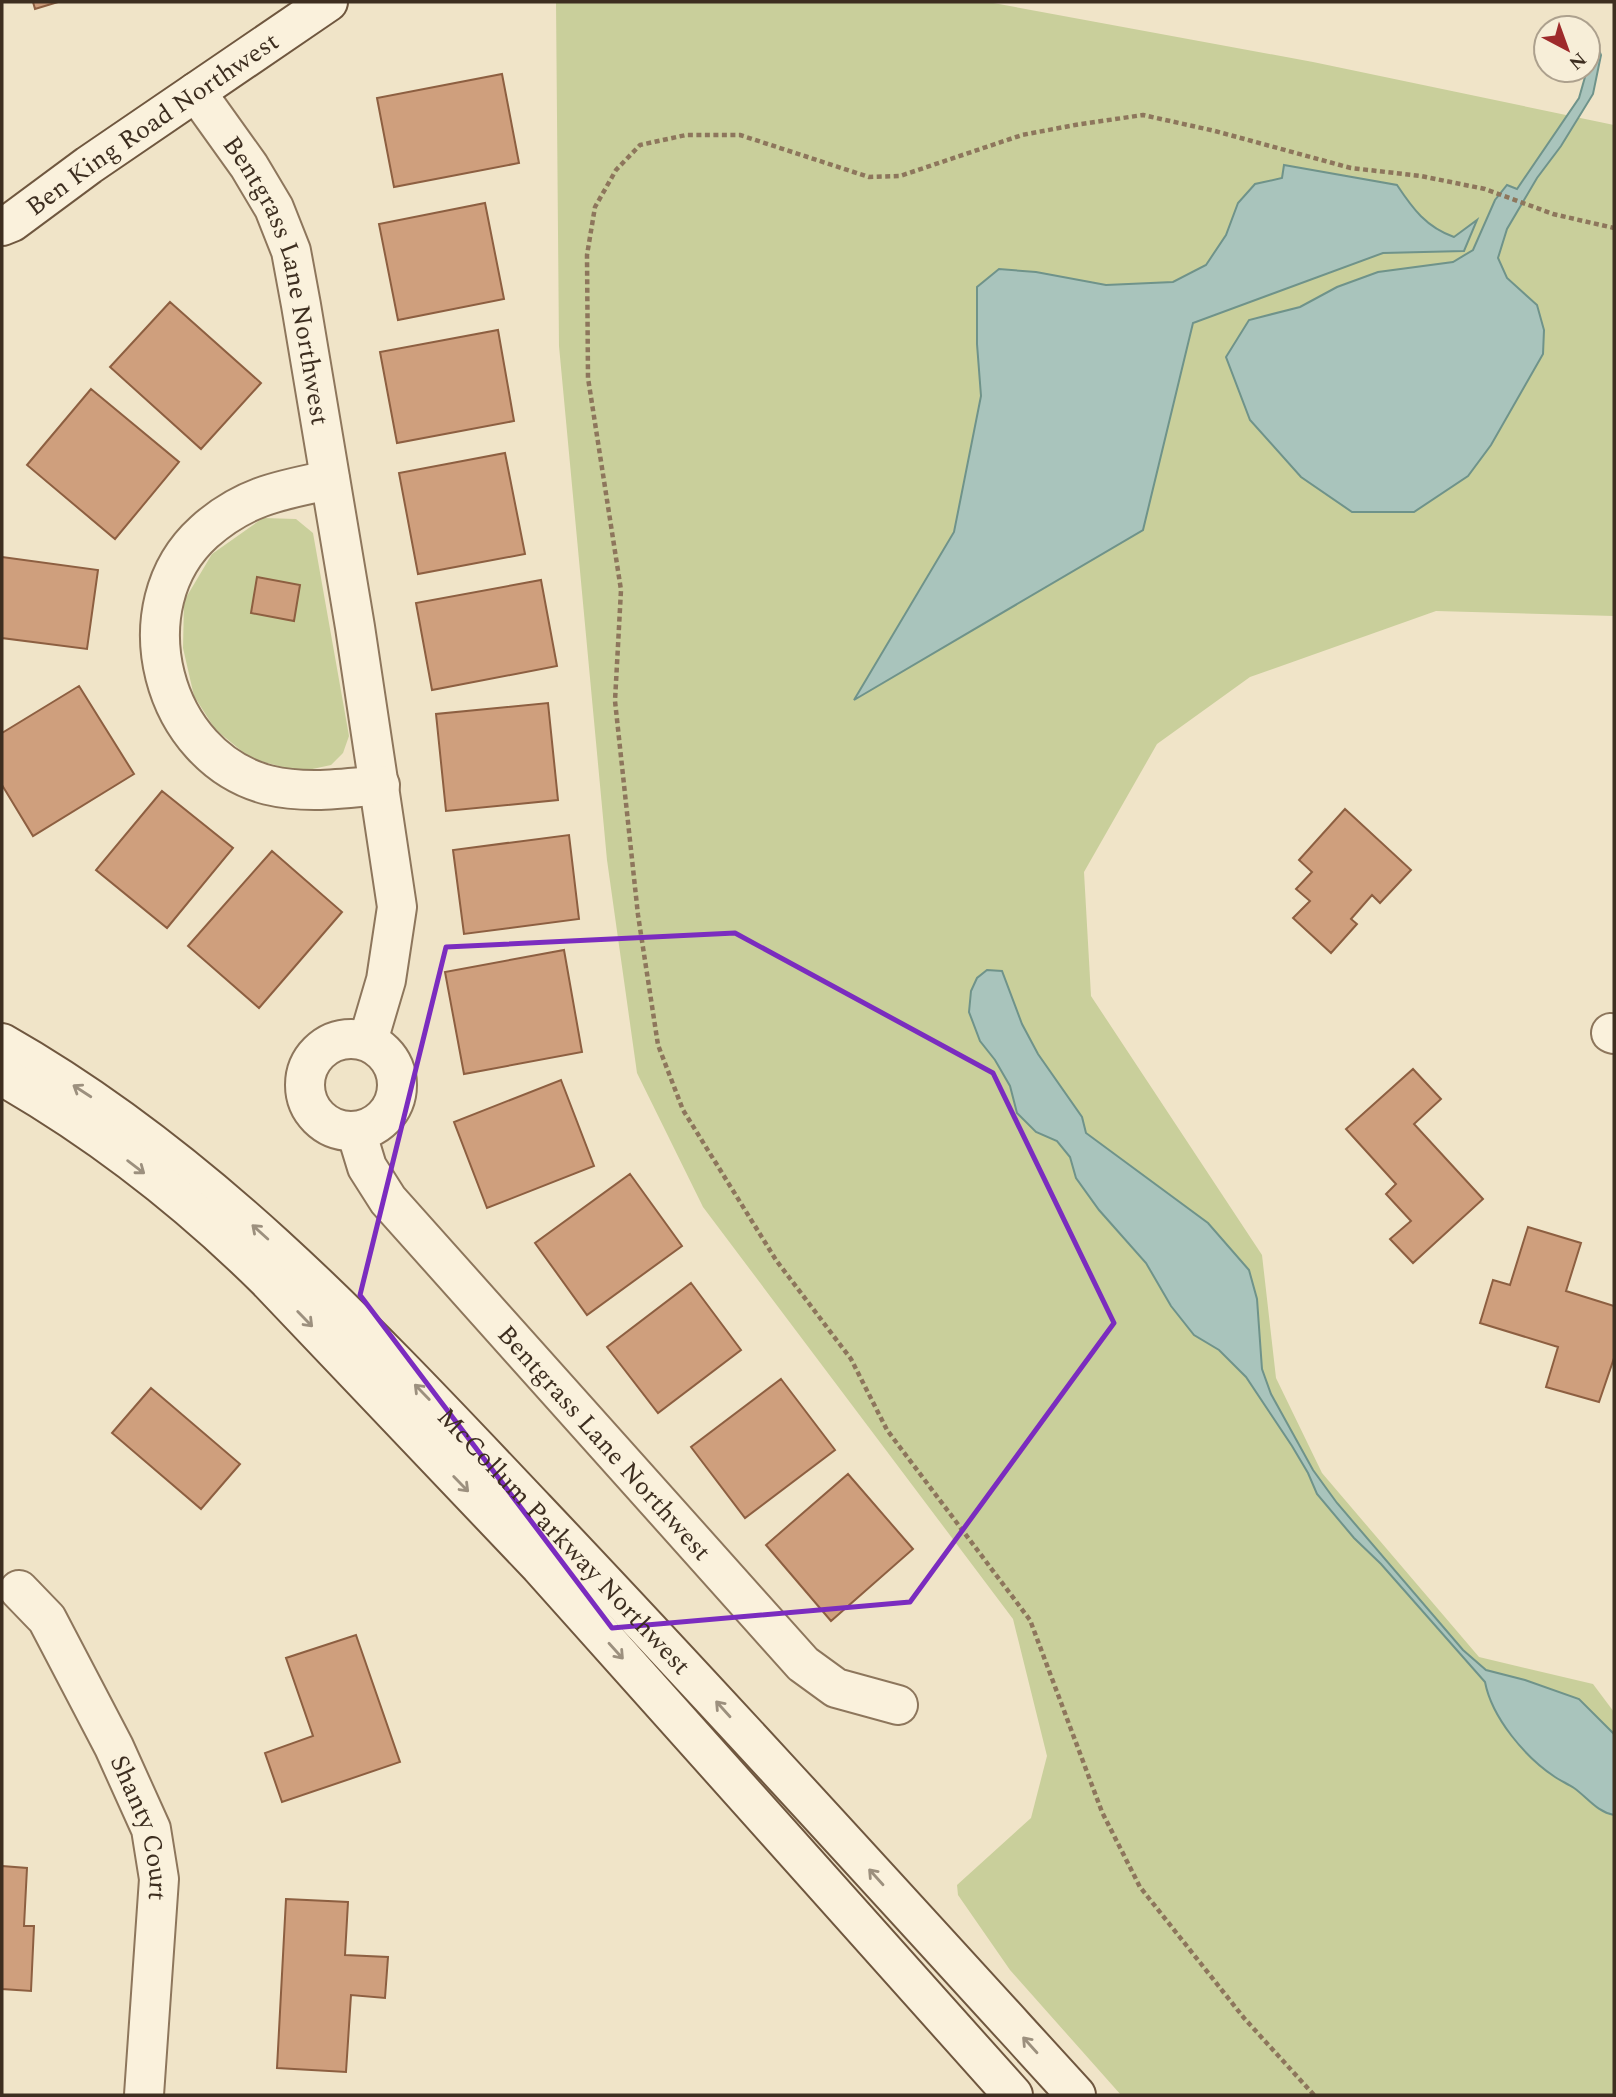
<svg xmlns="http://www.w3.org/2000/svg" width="1616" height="2097" font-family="Spectral,serif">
<rect width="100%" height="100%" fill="#f0e4c8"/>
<path fill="#c9cf9b" d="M 556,2 L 988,2 L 1313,62 L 1614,125 L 1614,616 L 1436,611 L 1250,677 L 1157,744 L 1084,872 L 1091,996 L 1262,1255 L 1276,1378 L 1322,1473 L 1479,1657 L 1593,1684 L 1614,1712 L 1614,2095 L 1121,2095 L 1010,1970 L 958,1895 L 957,1885 L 1031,1818 L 1047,1756 L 1013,1619 L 703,1207 L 637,1073 L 607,860 L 559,346 Z
M 263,518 L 296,519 L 313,533 L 349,736 L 343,753 L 331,765 L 308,770 L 289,769 L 250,758 L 215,729 L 194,696 L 183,648 L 184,601 L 212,554 Z"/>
<path fill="#a9c4bc" stroke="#6f938a" stroke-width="2" d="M 1591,30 L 1601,55 L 1593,94 L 1561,146 L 1537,178 L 1507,229 L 1498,258 L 1507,278 L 1537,305 L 1544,330 L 1543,354 L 1491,445 L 1468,476 L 1414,512 L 1352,512 L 1301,477 L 1250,420 L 1226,357 L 1249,320 L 1300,307 L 1337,287 L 1378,272 L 1453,262 L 1473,250 L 1495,200 L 1507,185 L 1517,189 L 1579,98 L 1589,63 L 1588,32 Z
M 1284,165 L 1397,185 C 1413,209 1426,227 1454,237 L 1477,220 L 1464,251 L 1383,253 L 1193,323 L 1143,530 L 854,700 L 954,532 L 981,396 L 977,344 L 977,287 L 999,269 L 1036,272 L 1106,285 L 1173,282 L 1206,265 L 1226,235 L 1238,203 L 1255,184 L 1282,178 Z
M 987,970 L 1002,971 L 1022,1024 L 1038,1054 L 1082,1117 L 1086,1133 L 1208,1223 L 1249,1270 L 1257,1299 L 1262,1369 L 1271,1394 L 1313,1470 L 1337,1503 L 1463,1650 L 1486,1670 L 1525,1680 L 1579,1699 L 1614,1734 L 1614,1815 C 1597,1812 1588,1798 1574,1788 C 1568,1784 1561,1781 1555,1777 C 1525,1757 1492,1718 1485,1682 L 1381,1564 L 1354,1538 L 1317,1494 L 1308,1473 L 1292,1446 L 1246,1377 L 1219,1350 L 1194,1335 L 1171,1306 L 1146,1263 L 1099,1210 L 1076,1178 L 1070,1157 L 1057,1141 L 1036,1132 L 1017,1113 L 1010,1086 L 995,1060 L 980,1041 L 969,1012 L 971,991 L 977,978 Z"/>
<path fill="#cf9f7d" stroke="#8d5f41" stroke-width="2" d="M 33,2 L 58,2 L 35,9 Z
M 502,74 L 519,163 L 394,187 L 377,98 Z
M 485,203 L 504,299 L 398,320 L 379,224 Z
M 170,302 L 261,383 L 201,449 L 110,367 Z
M 498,330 L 514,421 L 397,443 L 380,352 Z
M 91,389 L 179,462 L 115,539 L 27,465 Z
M 505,453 L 525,554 L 418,574 L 399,473 Z
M 2,557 L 98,570 L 87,649 L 2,638 Z
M 257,577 L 300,585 L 294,621 L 251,613 Z
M 541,580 L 557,666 L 432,690 L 416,603 Z
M 79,686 L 134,774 L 33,836 L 2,785 L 2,733 Z
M 548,703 L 558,800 L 446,811 L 436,714 Z
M 162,791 L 233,848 L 167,928 L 96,870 Z
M 1345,809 L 1411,870 L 1380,903 L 1372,895 L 1351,919 L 1357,924 L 1331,953 L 1293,918 L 1310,901 L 1296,889 L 1312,872 L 1299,860 Z
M 569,835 L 579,919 L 464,934 L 453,850 Z
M 272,851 L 342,912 L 259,1008 L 188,946 Z
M 564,950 L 582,1052 L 464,1074 L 445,972 Z
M 1413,1069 L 1441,1099 L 1414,1124 L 1483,1199 L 1413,1263 L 1390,1239 L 1411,1221 L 1386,1194 L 1396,1184 L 1346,1129 Z
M 561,1080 L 594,1166 L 487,1208 L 454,1122 Z
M 630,1174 L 682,1246 L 587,1315 L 535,1243 Z
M 1528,1227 L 1581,1243 L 1566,1291 L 1614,1306 L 1614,1358 L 1599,1402 L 1546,1387 L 1558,1347 L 1480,1323 L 1493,1280 L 1510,1285 Z
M 691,1283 L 741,1350 L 658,1413 L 607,1347 Z
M 781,1379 L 835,1450 L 745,1518 L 691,1447 Z
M 151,1388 L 240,1464 L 201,1509 L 112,1433 Z
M 848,1474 L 913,1549 L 831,1621 L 766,1545 Z
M 356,1635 L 400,1762 L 282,1802 L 265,1753 L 313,1736 L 286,1658 Z
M 2,1866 L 27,1868 L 24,1926 L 34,1926 L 31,1991 L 2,1989 Z
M 286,1899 L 348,1902 L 345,1955 L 388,1957 L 385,1998 L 351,1995 L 346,2072 L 277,2068 Z"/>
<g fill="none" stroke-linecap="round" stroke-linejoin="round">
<defs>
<g id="street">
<path id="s1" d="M 196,92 L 249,166 L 274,208 L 291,251 L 301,305 L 355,627 L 397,907 L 386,980 L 368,1041"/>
<path d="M 330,480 C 281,490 244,496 204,532 C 122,606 161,757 268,785 C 305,794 343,789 380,785"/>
<path d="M 1611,1033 L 1614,1034"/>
<circle cx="351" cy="1085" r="46"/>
<path id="s2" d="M 356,1131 L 367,1167 L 388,1200 L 803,1664 L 836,1688 L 898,1705"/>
<path id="s3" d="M 19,1590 L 47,1619 L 114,1747 L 151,1829 L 159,1879 L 144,2095"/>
</g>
<g id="secondary">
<path id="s4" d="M 2,226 L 12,222 L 89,165 L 328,2"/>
<path id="s5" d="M 2,1043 C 210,1161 373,1338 536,1510 C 719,1703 897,1899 1076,2095"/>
<path d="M 2,1076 C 98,1131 188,1201 267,1279 L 540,1566 L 1013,2095"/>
</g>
</defs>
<use href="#street" stroke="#8d765c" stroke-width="42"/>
<use href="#secondary" stroke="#6f573f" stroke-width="42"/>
<path stroke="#8d765c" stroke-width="4.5" stroke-dasharray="5 3.5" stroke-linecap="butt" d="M 1314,2095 L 1244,2018 L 1140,1887 L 1102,1812 L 1030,1620 L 887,1430 L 851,1359 L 776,1260 L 683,1110 L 658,1045 L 638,915 L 615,701 L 621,590 L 588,378 L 587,255 L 595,207 L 616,170 L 640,145 L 686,135 L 740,135 L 869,177 L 900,176 L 1022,135 L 1075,125 L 1143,115 L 1215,131 L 1351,168 L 1421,176 L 1485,189 L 1553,214 L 1614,228"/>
<use href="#street" stroke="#faf1dc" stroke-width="38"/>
<use href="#secondary" stroke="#faf1dc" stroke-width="38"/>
</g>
<defs><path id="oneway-shaft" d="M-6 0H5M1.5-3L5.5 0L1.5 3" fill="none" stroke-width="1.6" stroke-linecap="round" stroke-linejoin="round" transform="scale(1.75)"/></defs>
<g stroke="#9c907e">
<use href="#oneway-shaft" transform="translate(82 1091) rotate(-147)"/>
<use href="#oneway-shaft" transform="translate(136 1167) rotate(37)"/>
<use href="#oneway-shaft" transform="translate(260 1232) rotate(-138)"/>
<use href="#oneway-shaft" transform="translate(305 1319) rotate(46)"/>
<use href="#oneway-shaft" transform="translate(422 1392) rotate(-134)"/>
<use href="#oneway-shaft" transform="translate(461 1484) rotate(46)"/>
<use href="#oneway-shaft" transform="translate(616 1651) rotate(48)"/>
<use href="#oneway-shaft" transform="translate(723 1709) rotate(-132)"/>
<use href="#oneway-shaft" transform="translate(876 1877) rotate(-132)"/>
<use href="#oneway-shaft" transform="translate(1030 2045) rotate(-132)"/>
</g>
<path fill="none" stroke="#7b2cbf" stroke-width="5" stroke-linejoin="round" d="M 735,933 L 993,1073 L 1114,1323 L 910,1602 L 612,1628 L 360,1295 L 446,947 Z"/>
<g text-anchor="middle" stroke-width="7" stroke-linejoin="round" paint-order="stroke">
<g font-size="26" fill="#3d2e20" stroke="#f7eed8">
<text dy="9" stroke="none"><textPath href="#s4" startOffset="182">Ben King Road Northwest</textPath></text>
<text dy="9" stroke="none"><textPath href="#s1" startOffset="210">Bentgrass Lane Northwest</textPath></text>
<text dy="9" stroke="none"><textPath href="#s2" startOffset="402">Bentgrass Lane Northwest</textPath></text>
<text dy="9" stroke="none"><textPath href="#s5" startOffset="754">McCollum Parkway Northwest</textPath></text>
<text dy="9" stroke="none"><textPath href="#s3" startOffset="271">Shanty Court</textPath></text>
</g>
</g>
<rect width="1616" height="2097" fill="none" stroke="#3d2e20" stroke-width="7"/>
<g transform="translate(1567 49) rotate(139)"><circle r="33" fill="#f7eed8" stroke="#ada18e" stroke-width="2"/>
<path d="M0-5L12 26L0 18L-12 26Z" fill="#9e2a2b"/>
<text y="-10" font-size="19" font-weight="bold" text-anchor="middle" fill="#3d2e20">N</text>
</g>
</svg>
